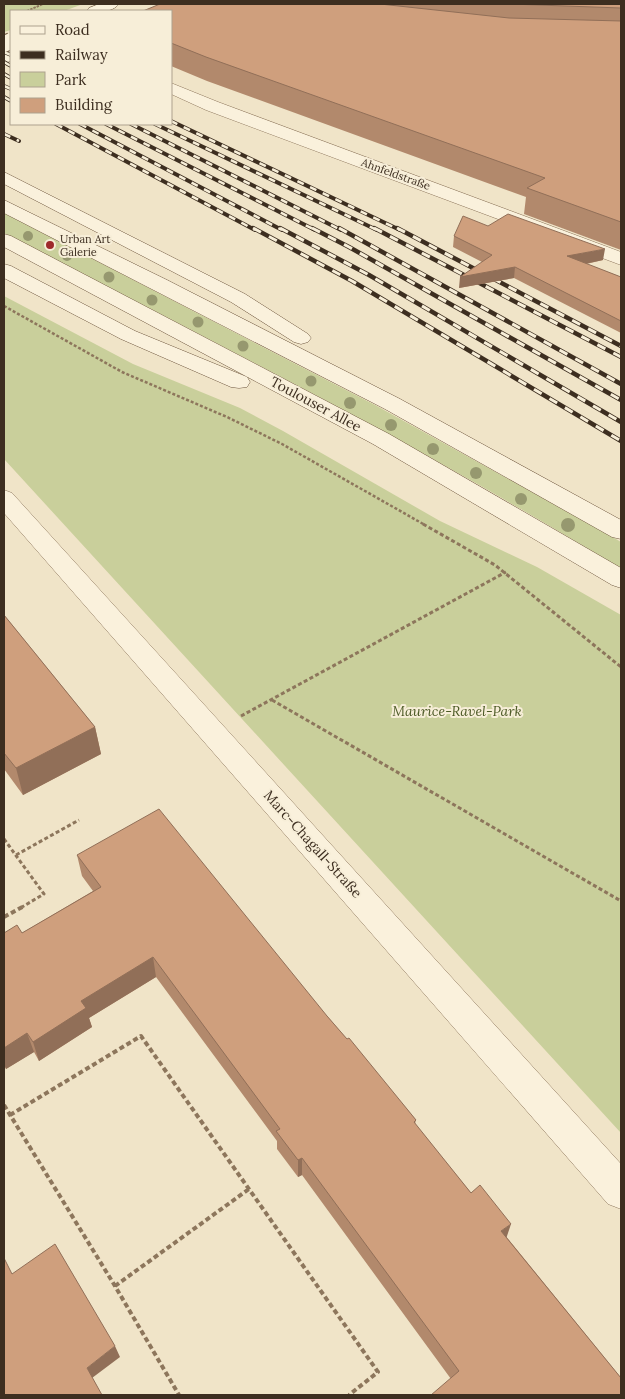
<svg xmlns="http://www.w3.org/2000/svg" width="625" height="1399" font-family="Lora,serif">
<rect width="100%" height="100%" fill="#f0e4c8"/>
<path fill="#c9cf9b" d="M 4,4 L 83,4 L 64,11 L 11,11 L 11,30 L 4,32 Z
M 4,213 L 375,405 L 602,531 L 621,542 L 621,569 C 422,446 211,341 4,233 Z
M 4,296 L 133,364 L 240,408 L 283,431 L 440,521 L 537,567 L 621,615 L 621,1133 L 4,459 Z"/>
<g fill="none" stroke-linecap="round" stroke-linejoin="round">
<defs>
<path id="minor" d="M 171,83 L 218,102 L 621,252 L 621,265 L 206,110 L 171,94 Z
M 4,490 L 12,493 L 621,1164 L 621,1209 L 608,1204 L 4,513 Z"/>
<path id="secondary" d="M 99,4 L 119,4 C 112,13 97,12 87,11 L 89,8 Z
M 11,50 L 11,61 L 4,63 L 4,52 Z
M 4,172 L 245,294 L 308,334 L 311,338 L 308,342 L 301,344 L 294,342 L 231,302 L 4,184 Z
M 4,200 L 167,280 L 400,399 L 621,520 L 621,539 L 612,537 L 385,409 L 4,213 Z
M 4,234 L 11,236 L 389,434 L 621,568 L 621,588 L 612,585 L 373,444 L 4,247 Z
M 4,264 L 11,266 L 135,331 L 247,377 L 250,382 L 247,387 L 239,388 L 231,387 L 121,339 L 4,278 Z"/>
</defs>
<use href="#minor" stroke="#8d765c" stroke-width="1"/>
<use href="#secondary" stroke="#6f573f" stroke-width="1"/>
<path stroke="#8d765c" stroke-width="2" stroke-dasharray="2.5 1" stroke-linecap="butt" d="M 27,11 L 43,4"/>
<path stroke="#8d765c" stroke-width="2.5" stroke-dasharray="3 2" stroke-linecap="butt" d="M 4,306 L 122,372 L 227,417 L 282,444 L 425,525"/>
<path stroke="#8d765c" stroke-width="3" stroke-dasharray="4 2.5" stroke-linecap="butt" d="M 423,524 L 495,565 L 621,667
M 272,700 L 621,901
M 241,716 L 506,572
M 4,839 L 44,894 L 22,907
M 16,855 L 79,820"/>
<path stroke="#8d765c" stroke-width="4" stroke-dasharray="5 3" stroke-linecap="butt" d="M 4,917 L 24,906
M 4,1105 L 115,1286 L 179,1395
M 10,1115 L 141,1036 L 378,1372 L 349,1395
M 115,1286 L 249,1189"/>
<use href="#minor" fill="#faf1dc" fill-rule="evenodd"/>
<use href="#secondary" fill="#faf1dc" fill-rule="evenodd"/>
<defs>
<path id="rail-far1" d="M 4,42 L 11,46
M 4,52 L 11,55
M 4,62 L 11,66
M 4,74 L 11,78
M 4,86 L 11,89
M 4,97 L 11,101
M 171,121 L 400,230
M 56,124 L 255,230
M 80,124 L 282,230
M 106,124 L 315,230
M 131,124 L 341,230
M 155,124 L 377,230
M 4,134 L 19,141"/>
<path id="rail" d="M 253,228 L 352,281 L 621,441
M 280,228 L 369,275 L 621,422
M 312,228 L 349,247 L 621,400
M 339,228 L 621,384
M 374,228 L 621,357
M 397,228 L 621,346"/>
</defs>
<use href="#rail-far1" stroke="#3d2e20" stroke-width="4"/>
<use href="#rail" stroke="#3d2e20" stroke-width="4.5"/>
<use href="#rail-far1" stroke="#f7eed8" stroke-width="2.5" stroke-dasharray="7" stroke-linecap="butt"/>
<use href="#rail" stroke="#f7eed8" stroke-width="3" stroke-dasharray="9" stroke-linecap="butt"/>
<defs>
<path id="secondary-bridge" d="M 4,44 L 11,41"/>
</defs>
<use href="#secondary-bridge" stroke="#6f573f" stroke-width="18" stroke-linecap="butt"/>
<use href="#secondary-bridge" stroke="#faf1dc" stroke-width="16"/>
</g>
<g fill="#96986f">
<circle cx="28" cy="236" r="5"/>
<circle cx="67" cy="256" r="5"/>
<circle cx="109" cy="277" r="5.5"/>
<circle cx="152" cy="300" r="5.5"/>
<circle cx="198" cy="322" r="5.5"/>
<circle cx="243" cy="346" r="5.5"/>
<circle cx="311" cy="381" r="5.5"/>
<circle cx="350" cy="403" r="6"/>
<circle cx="391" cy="425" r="6"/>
<circle cx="433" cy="449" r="6"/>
<circle cx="476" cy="473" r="6"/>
<circle cx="521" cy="499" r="6"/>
<circle cx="568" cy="525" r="7"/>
</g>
<path fill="#b2896c" d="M 160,4 L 621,4 L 621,250 L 524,214 L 526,197 L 207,81 L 171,66 L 171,11 Z
M 488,226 L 603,260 L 586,264 L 621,277 L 621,333 L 514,278 L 459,288 L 482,262 L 453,247 L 454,236 Z
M 4,615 L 95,727 L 101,754 L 23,795 L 4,769 Z
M 77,855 L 327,1016 L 416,1120 L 415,1124 L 621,1378 L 451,1379 L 302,1175 L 298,1177 L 277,1149 L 277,1141 L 156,977 L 89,1018 L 92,1027 L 39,1061 L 34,1052 L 6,1069 L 4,1065 L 4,933 L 22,933 L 93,891 L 82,876 Z"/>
<path fill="#916f58" d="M 605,249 L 603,260 L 566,268 L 567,256 Z
M 515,267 L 514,278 L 459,288 L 460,277 Z
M 95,727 L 101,754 L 23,795 L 16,768 Z
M 153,957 L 156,977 L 89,1018 L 92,1027 L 39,1061 L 33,1042 L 81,1001 Z
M 27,1033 L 34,1052 L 6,1069 L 4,1064 L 4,1048 Z
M 302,1158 L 302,1175 L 298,1177 L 298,1160 Z
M 511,1224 L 506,1239 L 501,1231 Z
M 115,1346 L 120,1357 L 92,1378 L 87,1368 Z"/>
<path fill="#cf9f7d" stroke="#916f58" d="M 160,4 L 380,4 L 509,18 L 621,21 L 621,222 L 527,188 L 545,178 L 206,57 L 171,43 L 171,11 L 143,11 Z
M 506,4 L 621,4 L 621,8 L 510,4 Z
M 508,214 L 605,249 L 567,256 L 621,277 L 621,321 L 515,267 L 460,277 L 492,255 L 454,236 L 463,216 L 488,226 Z
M 4,615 L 95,727 L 16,768 L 4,753 Z
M 159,809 L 327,1016 L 347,1039 L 349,1038 L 416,1120 L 414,1122 L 471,1193 L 480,1185 L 511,1224 L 501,1231 L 621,1378 L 621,1395 L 431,1395 L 459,1371 L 302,1158 L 298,1160 L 276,1131 L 280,1129 L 153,957 L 81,1001 L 86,1008 L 33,1042 L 27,1033 L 4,1048 L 4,933 L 17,925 L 22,933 L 101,887 L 77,855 Z
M 55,1244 L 115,1346 L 87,1368 L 102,1395 L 4,1395 L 4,1258 L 12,1274 Z"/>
<circle fill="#9e2a2b" stroke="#f7eed8" stroke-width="2" cx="50" cy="245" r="5"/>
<g text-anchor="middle" stroke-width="4" stroke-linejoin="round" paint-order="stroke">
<g font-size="11" fill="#3d2e20" stroke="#f7eed8">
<text transform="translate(396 174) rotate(20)" y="4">Ahnfeldstraße</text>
</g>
<g font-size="11" fill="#3d2e20" stroke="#f7eed8" text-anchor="start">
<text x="60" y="243">Urban Art<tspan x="60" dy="13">Galerie</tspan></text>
</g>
<g font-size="14" fill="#3d2e20" stroke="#f7eed8">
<text transform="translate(316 404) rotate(28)" y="5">Toulouser Allee</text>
<text transform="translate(313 844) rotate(48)" y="5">Marc-Chagall-Straße</text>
</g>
<g font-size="14" font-style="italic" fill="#4d5a26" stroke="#f7eed8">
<text x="457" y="716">Maurice-Ravel-Park</text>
</g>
</g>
<rect width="625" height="1399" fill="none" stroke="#3d2e20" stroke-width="10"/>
<rect x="10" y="10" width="162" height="115" fill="#f7eed8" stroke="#ada18e"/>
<rect x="20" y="26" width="25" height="8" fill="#faf1dc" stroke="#ada18e"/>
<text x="55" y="35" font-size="15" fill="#3d2e20">Road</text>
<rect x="20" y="51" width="25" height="8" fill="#3d2e20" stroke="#ada18e"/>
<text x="55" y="60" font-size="15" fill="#3d2e20">Railway</text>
<rect x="20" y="72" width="25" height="15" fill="#c9cf9b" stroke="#ada18e"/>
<text x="55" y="85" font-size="15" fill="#3d2e20">Park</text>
<rect x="20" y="98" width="25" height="15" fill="#cf9f7d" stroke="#ada18e"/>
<text x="55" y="110" font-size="15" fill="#3d2e20">Building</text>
</svg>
